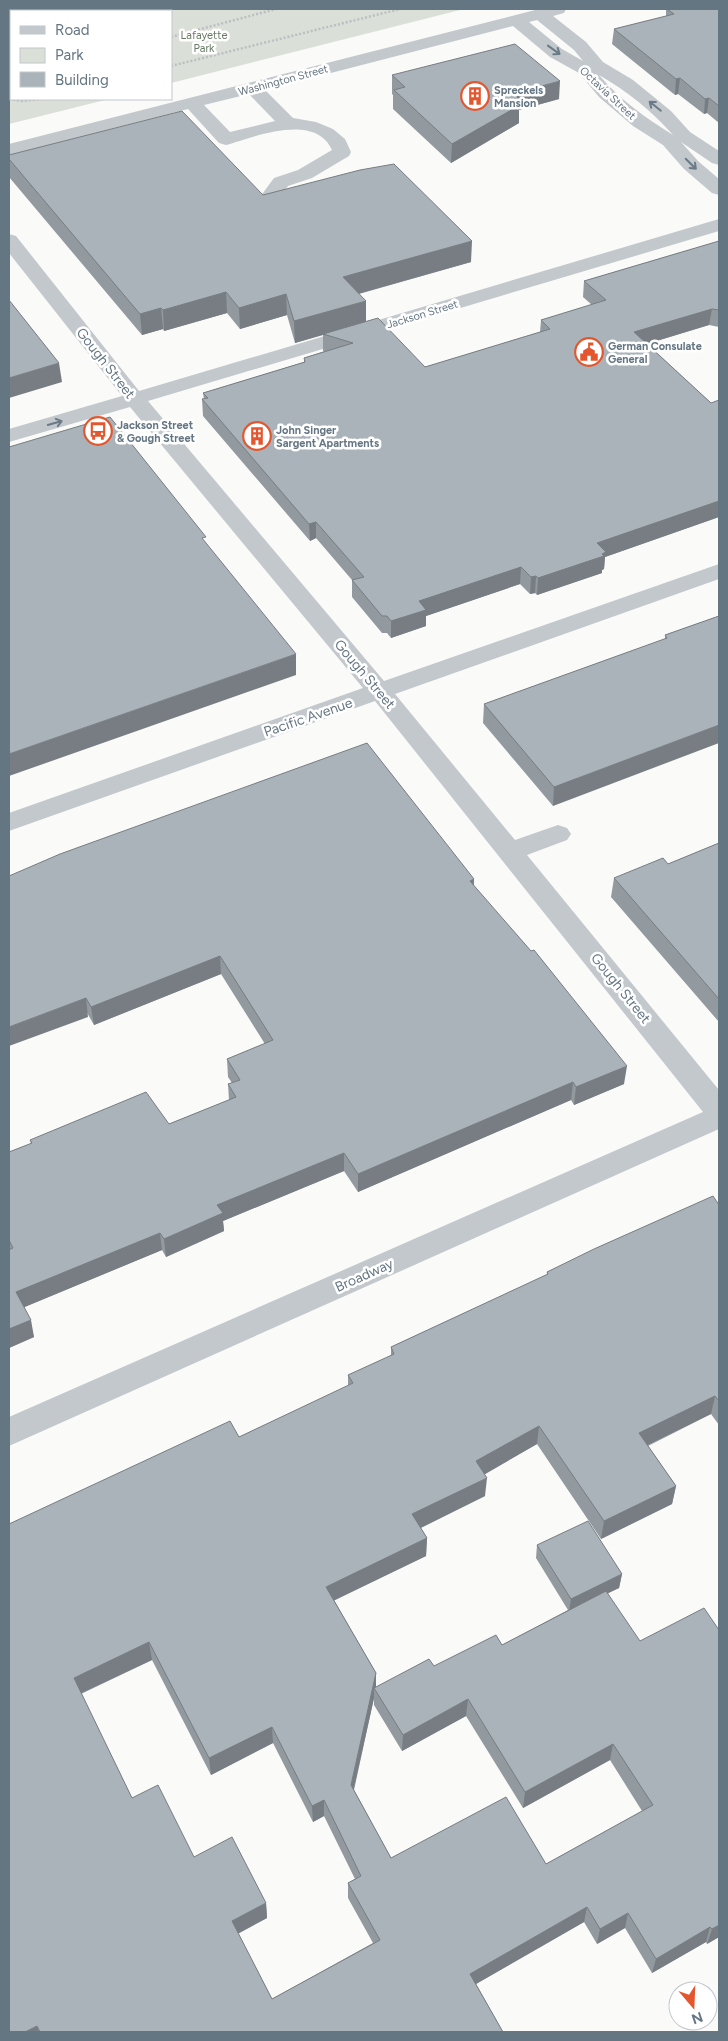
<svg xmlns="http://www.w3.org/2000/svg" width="728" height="2041" font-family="Figtree,sans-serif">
<rect width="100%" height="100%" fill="#fafaf8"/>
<path fill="#dadfd7" d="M 9,9 L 464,9 L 171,83 L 171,11 L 11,11 L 11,99 L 109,99 L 9,124 Z"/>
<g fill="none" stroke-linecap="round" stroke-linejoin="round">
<path stroke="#bbbfc2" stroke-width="2.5" stroke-dasharray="2 2" stroke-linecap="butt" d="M 10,9 L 11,24
M 171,37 L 276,9
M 9,52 L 11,52
M 171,66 L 400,9
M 9,99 L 22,101 L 42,99"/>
<path fill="#c3c8cc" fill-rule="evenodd" d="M 539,9 L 566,9 L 564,13 L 553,16 L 586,42 L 603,62 L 633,80 L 671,111 L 690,132 L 719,151 L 719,165 L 712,163 L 681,142 L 698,161 L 719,179 L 719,195 L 712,193 L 684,169 L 663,145 L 633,126 L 599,97 L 579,73 L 550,57 L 513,26 L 265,90 L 293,118 L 316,122 L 333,129 L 345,139 L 351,152 L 349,156 L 312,178 L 288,186 L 274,205 L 267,207 L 260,205 L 257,201 L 274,178 L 298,170 L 332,150 C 315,112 254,137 226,145 L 219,143 L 188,109 L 9,155 L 9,144 ZM 537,20 L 574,50 L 583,61 L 562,49 L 529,22 ZM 599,75 C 627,91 652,111 673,135 C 646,118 620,100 599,75 ZM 249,94 L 275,121 L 230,132 L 204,105 Z
M 719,219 L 719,231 L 148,401 L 384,681 L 719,564 L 719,579 L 395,694 L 515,840 L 558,825 L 567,828 L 571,834 L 567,840 L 527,855 L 719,1090 L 719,1129 L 9,1446 L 9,1417 L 703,1112 L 375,701 L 9,831 L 9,813 L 363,688 L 130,407 L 9,442 L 9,429 L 122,396 L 9,253 L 9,234 L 16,236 L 139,391 Z"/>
</g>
<path fill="#929a9f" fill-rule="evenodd" d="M 666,9 L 719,9 L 719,123 L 707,113 L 704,114 L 678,94 L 675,95 L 612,44 L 614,29 L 666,16 Z
M 392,75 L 559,99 L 519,110 L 519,123 L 451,163 L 393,109 L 393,95 L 392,94 Z
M 9,155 L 263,195 L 471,262 L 359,294 L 366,322 L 425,367 L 540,332 L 541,320 L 592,305 L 583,297 L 584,281 L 719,241 L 719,327 L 709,325 L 647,344 L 711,403 L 719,400 L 719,517 L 605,557 L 604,569 L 602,570 L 602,573 L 537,595 L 535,593 L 530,594 L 520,584 L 426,616 L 426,626 L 391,638 L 387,633 L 382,633 L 352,597 L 352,580 L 316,538 L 310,541 L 203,416 L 202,399 L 204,399 L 203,393 L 304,362 L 304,358 L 325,351 L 323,351 L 323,335 L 295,343 L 287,315 L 240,329 L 227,313 L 164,331 L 163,329 L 142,335 L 9,177 Z
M 719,616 L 553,806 L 483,723 L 484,704 L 665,639 L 665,635 Z
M 719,843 L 719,1022 L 611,897 L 614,878 L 668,864 Z
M 9,876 L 474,879 L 474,886 L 624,1084 L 574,1105 L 571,1100 L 358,1192 L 344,1171 L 223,1221 L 224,1231 L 166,1257 L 162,1250 L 24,1307 L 34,1337 L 9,1348 L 9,1152 L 31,1144 L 30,1140 L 169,1124 L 229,1100 L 228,1084 L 232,1083 L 228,1077 L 227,1059 L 265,1044 L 221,974 L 94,1025 Z
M 719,1205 L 719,1425 L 711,1414 L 648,1446 L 676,1486 L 672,1504 L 601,1539 L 537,1444 L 484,1474 L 485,1496 L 421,1528 L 427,1538 L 426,1556 L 334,1600 L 376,1673 L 376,1687 L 434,1666 L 502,1645 L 568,1610 L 536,1558 L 537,1545 L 622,1574 L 619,1588 L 608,1593 L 719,1937 L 707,1944 L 706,1942 L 652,1973 L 625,1928 L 597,1944 L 584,1922 L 476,1984 L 503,2032 L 9,2032 L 9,1524 L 239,1437 L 348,1386 L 348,1375 L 391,1356 L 391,1347 L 547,1275 L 547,1272 ZM 152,1660 L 211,1775 L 273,1743 L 313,1822 L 324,1816 L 355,1879 L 348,1883 L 348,1898 L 373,1943 L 272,1999 L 238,1933 L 267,1918 L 266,1903 L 194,1857 L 132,1798 L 81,1694 ZM 374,1698 L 374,1705 L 402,1751 L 466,1716 L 523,1808 L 610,1760 L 642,1811 L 546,1864 L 391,1858 L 354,1790 Z"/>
<path fill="#777d82" d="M 680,78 L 678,94 L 675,95 L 676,79 Z
M 560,81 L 559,99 L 519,110 L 519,123 L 451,163 L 452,144 L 516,93 Z
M 709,98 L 707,113 L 704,114 L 705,99 Z
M 472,241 L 471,262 L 343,298 L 343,277 Z
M 226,292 L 227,313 L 164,331 L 163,310 Z
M 286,294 L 287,315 L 240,329 L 239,308 Z
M 366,301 L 366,322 L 295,343 L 294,321 Z
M 161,308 L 163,329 L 142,335 L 140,314 Z
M 712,309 L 709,325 L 633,348 L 634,332 Z
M 59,363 L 62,382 L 9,398 L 9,378 Z
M 719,501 L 719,517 L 605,557 L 604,569 L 602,570 L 602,573 L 537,595 L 538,578 L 597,543 Z
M 316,522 L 316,538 L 310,541 L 309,524 Z
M 521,567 L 520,584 L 426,616 L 426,626 L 391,638 L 391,621 L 419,601 Z
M 536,576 L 535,593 L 530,594 L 531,577 Z
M 296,654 L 296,675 L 9,776 L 9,754 Z
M 719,725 L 719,743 L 553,806 L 554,787 Z
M 474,879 L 473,897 L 470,881 Z
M 220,956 L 221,974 L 94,1025 L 91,1007 Z
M 86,998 L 88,1017 L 9,1046 L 9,1027 Z
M 627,1066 L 624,1084 L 574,1105 L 576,1087 Z
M 573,1082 L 571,1100 L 358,1192 L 358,1174 Z
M 344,1153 L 344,1171 L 223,1221 L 224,1231 L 166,1257 L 164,1239 L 217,1205 Z
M 160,1233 L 162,1250 L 20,1309 L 16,1292 Z
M 31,1320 L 34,1337 L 9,1348 L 9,1329 Z
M 715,1396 L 711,1414 L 635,1451 L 639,1433 Z
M 539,1426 L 537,1444 L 475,1480 L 476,1461 Z
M 487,1478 L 485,1496 L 412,1532 L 412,1514 Z
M 676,1486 L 672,1504 L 601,1539 L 604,1521 Z
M 427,1538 L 426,1556 L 327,1604 L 326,1587 Z
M 622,1574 L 619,1588 L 569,1612 L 571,1599 Z
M 149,1642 L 152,1660 L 77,1695 L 74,1678 Z
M 376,1673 L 376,1690 L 374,1688 L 374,1698 L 351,1801 L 351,1785 Z
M 468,1699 L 466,1716 L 402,1751 L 403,1735 Z
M 272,1727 L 273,1743 L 211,1775 L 209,1758 Z
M 613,1744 L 610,1760 L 523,1808 L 525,1792 Z
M 324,1800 L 324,1816 L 313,1822 L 312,1806 Z
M 266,1903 L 267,1918 L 234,1936 L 232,1921 Z
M 587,1907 L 584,1922 L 469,1988 L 470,1974 Z
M 628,1913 L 625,1928 L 597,1944 L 600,1929 Z
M 719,1925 L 719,1937 L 707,1944 L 712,1929 Z
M 710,1927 L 706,1942 L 652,1973 L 656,1959 Z
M 37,2026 L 39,2032 L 25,2032 Z"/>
<path fill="#aab3b9" stroke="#777d82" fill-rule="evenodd" d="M 667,9 L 719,9 L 719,106 L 709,98 L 705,99 L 680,78 L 676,79 L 614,29 L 674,14 Z
M 515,44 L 560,81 L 516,93 L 520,105 L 452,144 L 394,90 L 405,87 L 392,75 Z
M 182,111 L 263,195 L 360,170 L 394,164 L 472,241 L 343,277 L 366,301 L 294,321 L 286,294 L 239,308 L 226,292 L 163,310 L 161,308 L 140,314 L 9,159 L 9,155 Z
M 719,241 L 719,310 L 712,309 L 634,332 L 711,403 L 719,400 L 719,501 L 597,543 L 606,552 L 602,554 L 604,556 L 538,578 L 536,576 L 531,577 L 521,567 L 419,601 L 426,610 L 391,621 L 387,616 L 382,616 L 352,580 L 364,577 L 316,522 L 309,524 L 202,399 L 208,398 L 203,393 L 305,362 L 304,358 L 353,343 L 323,334 L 378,318 L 425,367 L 550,329 L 541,320 L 606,300 L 584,281 Z
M 9,300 L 59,363 L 9,378 Z
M 110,417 L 206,537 L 202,538 L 296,654 L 9,754 L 9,447 Z
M 719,616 L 719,725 L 554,787 L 484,704 L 667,638 L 665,635 Z
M 367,743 L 474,879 L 470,881 L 531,951 L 534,950 L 627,1066 L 576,1087 L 573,1082 L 358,1174 L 344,1153 L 217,1205 L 223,1213 L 164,1239 L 160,1233 L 16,1292 L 31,1320 L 9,1329 L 9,1250 L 13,1248 L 9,1240 L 9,1152 L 32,1143 L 30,1140 L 146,1092 L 169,1124 L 236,1097 L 228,1084 L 240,1080 L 227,1059 L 273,1040 L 220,956 L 91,1007 L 86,998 L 9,1027 L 9,876 L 60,854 Z
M 719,843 L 719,999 L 614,878 L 663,858 L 668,864 Z
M 713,1196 L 719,1205 L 719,1401 L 715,1396 L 639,1433 L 676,1486 L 604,1521 L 539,1426 L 476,1461 L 487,1478 L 412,1514 L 427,1538 L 326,1587 L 376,1673 L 351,1785 L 391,1858 L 506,1797 L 546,1864 L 653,1805 L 613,1744 L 525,1792 L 468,1699 L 403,1735 L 374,1688 L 429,1659 L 434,1666 L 496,1635 L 502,1645 L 606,1591 L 640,1641 L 704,1608 L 719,1630 L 719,1925 L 712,1929 L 710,1927 L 656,1959 L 628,1913 L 600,1929 L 587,1907 L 470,1974 L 503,2032 L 40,2032 L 37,2026 L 25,2032 L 9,2032 L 9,1524 L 230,1421 L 239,1437 L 353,1383 L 348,1375 L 394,1354 L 391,1347 L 548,1274 L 547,1272 L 594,1249 ZM 149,1642 L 209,1758 L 272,1727 L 312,1806 L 324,1800 L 361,1876 L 348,1883 L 380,1940 L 272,1999 L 232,1921 L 266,1903 L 232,1837 L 194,1857 L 158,1785 L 132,1798 L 74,1678 Z
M 588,1521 L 622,1574 L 571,1599 L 537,1545 Z"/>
<defs><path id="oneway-shaft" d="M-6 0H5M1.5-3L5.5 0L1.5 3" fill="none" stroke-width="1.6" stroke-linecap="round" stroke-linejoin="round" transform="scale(1.25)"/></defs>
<g stroke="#6a7a87">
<use href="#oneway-shaft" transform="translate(554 50) rotate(36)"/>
<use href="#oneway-shaft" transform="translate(655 106) rotate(-141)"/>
<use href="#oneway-shaft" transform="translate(691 164) rotate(45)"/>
<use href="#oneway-shaft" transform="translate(55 423) rotate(-16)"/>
</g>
<defs>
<symbol id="building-ring" viewBox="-11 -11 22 22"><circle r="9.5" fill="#fff" stroke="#e4572e" stroke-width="1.5"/><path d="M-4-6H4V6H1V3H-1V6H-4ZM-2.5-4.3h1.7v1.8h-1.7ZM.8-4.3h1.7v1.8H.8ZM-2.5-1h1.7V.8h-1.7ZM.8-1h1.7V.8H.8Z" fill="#e4572e"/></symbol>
<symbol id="civic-ring" viewBox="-11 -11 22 22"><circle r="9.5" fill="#fff" stroke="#e4572e" stroke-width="1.5"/><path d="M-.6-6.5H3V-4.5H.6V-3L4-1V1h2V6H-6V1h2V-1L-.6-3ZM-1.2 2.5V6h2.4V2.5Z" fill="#e4572e"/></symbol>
<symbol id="bus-ring" viewBox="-11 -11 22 22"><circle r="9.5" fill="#fff" stroke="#e4572e" stroke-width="1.5"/><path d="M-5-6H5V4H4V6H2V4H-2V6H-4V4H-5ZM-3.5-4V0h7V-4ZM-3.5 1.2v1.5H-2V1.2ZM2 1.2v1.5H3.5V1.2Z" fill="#e4572e"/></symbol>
</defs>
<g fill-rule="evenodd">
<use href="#building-ring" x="459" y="80" width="32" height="32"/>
<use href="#civic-ring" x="573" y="336" width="32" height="32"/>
<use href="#bus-ring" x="82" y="415" width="32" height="32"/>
<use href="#building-ring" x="241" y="420" width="32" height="32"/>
</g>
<g text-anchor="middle" stroke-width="5" stroke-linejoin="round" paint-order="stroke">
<g font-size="11" fill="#687a64" stroke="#fff">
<text x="204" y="39">Lafayette<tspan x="204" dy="13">Park</tspan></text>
</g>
<g font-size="11" fill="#657683" stroke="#fff">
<text transform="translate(283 80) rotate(-15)" y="4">Washington Street</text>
<text transform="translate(608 93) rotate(43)" y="4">Octavia Street</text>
<text transform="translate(422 314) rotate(-17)" y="4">Jackson Street</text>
</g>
<g font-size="11" font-weight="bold" fill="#657683" stroke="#fff" text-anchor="start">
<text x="494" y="94">Spreckels<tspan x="494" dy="13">Mansion</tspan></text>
<text x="608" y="350">German Consulate<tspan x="608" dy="13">General</tspan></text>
<text x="117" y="429">Jackson Street<tspan x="117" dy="13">&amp; Gough Street</tspan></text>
<text x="276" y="434">John Singer<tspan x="276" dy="13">Sargent Apartments</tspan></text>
</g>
<g font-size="14" fill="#657683" stroke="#fff">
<text transform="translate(106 363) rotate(52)" y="5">Gough Street</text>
<text transform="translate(365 674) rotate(50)" y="5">Gough Street</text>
<text transform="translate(308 717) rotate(-19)" y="5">Pacific Avenue</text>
<text transform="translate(621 988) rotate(51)" y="5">Gough Street</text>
<text transform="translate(364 1275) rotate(-24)" y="5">Broadway</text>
</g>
</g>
<rect width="728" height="2041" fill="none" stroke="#657683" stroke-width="20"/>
<rect x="10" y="10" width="162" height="90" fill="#ffffff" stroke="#c1c8cd"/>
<rect x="20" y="26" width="25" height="8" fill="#c3c8cc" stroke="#c1c8cd"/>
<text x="55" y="35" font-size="15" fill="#657683">Road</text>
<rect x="20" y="48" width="25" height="15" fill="#dadfd7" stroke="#c1c8cd"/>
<text x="55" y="60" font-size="15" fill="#657683">Park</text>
<rect x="20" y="72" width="25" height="15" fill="#aab3b9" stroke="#c1c8cd"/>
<text x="55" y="85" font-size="15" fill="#657683">Building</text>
<g transform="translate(693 2006) rotate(161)"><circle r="24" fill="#ffffff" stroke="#c1c8cd"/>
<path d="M0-4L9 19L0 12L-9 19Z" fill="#e4572e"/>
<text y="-8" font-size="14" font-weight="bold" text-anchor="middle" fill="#657683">N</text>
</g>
</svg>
